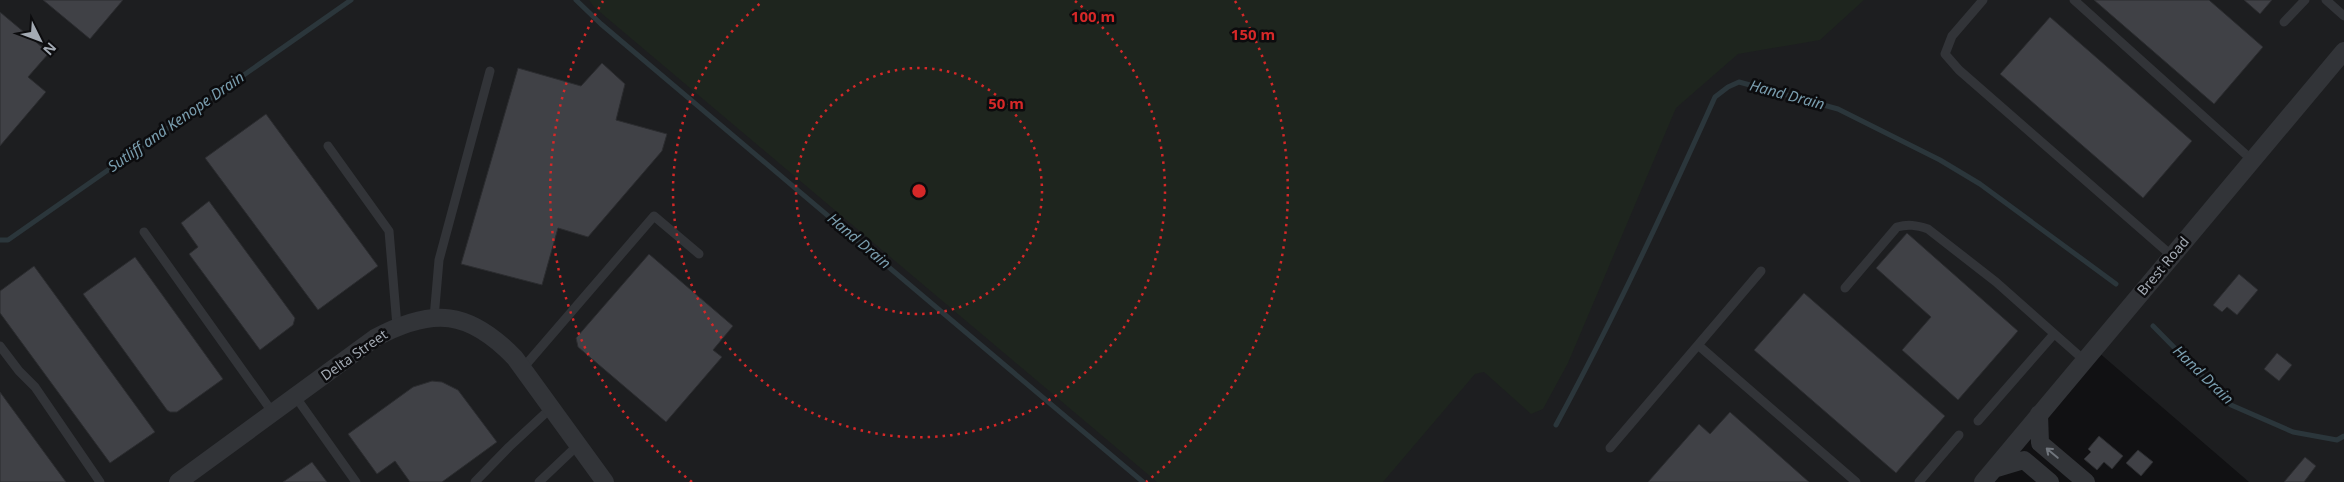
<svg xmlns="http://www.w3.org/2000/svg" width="2344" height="482" font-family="'Noto Sans',sans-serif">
<rect width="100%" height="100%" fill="#111113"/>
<path fill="#1d1e20" d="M 0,0 L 2344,0 L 2344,482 L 2249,482 L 2090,345 L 1974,482 L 0,482 Z"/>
<path fill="#1e251e" d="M 589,0 L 1864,0 L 1820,40 L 1738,54 L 1676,108 L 1568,363 L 1543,409 L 1531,414 L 1484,372 L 1475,374 L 1383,482 L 1157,482 L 594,7 Z"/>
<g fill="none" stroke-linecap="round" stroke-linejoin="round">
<path stroke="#2b363b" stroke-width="5" d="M 576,0 L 601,24 L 1143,482
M 0,240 L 8,240 L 351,0
M 2153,326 L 2231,405 L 2293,432 L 2337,440 L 2344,436
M 1556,425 C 1614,318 1665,208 1715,97 L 1728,87 L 1739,82 L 1838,109 L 1940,160 L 1980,184 L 2116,284"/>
</g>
<path fill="#404146" stroke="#2b2c2f" d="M 43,0 L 123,0 L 90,39 Z
M 2094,0 L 2209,0 L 2263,47 L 2214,104 Z
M 2244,0 L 2272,0 L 2260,14 Z
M 0,12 L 49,53 L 28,77 L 46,92 L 0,146 Z
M 2050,17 L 2192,141 L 2143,198 L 2000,74 Z
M 602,63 L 625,84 L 616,120 L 667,134 L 662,151 L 588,237 L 558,228 L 542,285 L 461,264 L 518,68 L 581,86 Z
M 266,114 L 378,266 L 318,310 L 205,158 Z
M 209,201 L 295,318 L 293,325 L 260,350 L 189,254 L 198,247 L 181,223 Z
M 1907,233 L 2018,331 L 1958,400 L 1902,350 L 1931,317 L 1876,268 Z
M 649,254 L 733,326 L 713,350 L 722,357 L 666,422 L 578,347 L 576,338 Z
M 135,257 L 223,379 L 177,412 L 170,412 L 167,410 L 83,294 Z
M 34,266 L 155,432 L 110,463 L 0,313 L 0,291 Z
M 2239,274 L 2258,290 L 2237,315 L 2227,307 L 2222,312 L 2213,305 Z
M 1804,293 L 1945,416 L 1896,473 L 1754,350 Z
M 2277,353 L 2292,365 L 2279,381 L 2264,369 Z
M 432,381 L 442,382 L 458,390 L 497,442 L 442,482 L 410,482 L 395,461 L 377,474 L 348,434 L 413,387 Z
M 0,392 L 66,482 L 0,482 Z
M 1730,412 L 1809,482 L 1648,482 L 1699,424 L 1710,434 Z
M 2099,436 L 2123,456 L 2112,469 L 2104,462 L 2097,470 L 2084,459 L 2091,452 L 2088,449 Z
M 2138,450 L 2153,462 L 2141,476 L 2126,463 Z
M 2305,457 L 2316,466 L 2304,482 L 2284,482 Z
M 312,462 L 327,482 L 283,482 Z"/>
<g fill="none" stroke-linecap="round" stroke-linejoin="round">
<path stroke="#323438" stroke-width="9" d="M 1983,0 L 1952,36 L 1945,54 L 1959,70 L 2172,256
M 2074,0 L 2252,160
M 2326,0 L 2344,16
M 2284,22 L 2305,0
M 328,146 L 389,231 L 397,326
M 144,232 L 273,413
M 1761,271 L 1698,345 L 1856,482
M 1845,288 L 1897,227 C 1908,224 1916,225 1928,229 L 1996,282 L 2084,360
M 434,318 L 439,260 L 490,71
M 0,346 L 19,371 L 35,387 L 100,482
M 523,368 L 654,216 L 699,254
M 295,396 L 356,482
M 1978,421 L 2054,334
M 1610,448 L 1698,345
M 475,482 L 509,447 L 551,408
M 539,482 L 578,445
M 1919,482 L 1959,435"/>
<path stroke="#323438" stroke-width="18" d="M 2039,414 L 2040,443 L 2086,482
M 1994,469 L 2024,460 L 2050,482
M 178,482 L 375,338 C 433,307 469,310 515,358 L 605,482
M 1983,482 L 2344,51"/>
</g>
<defs><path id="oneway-shaft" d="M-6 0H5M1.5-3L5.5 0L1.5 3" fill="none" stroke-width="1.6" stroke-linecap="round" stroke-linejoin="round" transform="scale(1.25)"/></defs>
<use stroke="#70757c" href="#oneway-shaft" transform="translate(2052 453) rotate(-140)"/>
<g fill="none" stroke="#d62828" stroke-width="2.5" stroke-dasharray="2.5 5">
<circle cx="919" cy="191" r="123"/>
<path d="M1075 1A246 246 0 1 1 763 1"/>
<path d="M692 482A369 369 0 0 1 603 1M1235 1A369 369 0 0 1 1146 482"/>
</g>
<g text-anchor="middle" stroke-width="5" stroke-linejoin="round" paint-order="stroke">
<g font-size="14" fill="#a3aab3" stroke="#0c0c0e">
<text transform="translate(2163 266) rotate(-50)" y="5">Brest Road</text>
<text transform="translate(354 355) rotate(-35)" y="5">Delta Street</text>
</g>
<g font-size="15" font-style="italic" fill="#799dae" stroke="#0c0c0e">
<text transform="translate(1787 95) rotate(15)" y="5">Hand Drain</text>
<text transform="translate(176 122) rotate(-35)" y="5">Sutliff and Kenope Drain</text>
<text transform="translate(859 241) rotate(40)" y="5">Hand Drain</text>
<text transform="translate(2203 375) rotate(44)" y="5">Hand Drain</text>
</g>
</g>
<circle cx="919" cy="191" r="8" fill="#d62828" stroke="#0c0c0e" stroke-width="2.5"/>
<g font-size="15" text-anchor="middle" font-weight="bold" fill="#d62828" stroke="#0c0c0e" stroke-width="5" stroke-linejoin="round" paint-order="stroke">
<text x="1093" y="22">100 m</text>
<text x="1253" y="40">150 m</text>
<text x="1006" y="109">50 m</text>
</g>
<g transform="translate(40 40) rotate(132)" stroke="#0c0c0e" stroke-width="4" paint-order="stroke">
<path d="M0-4L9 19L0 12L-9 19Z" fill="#a3aab3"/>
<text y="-8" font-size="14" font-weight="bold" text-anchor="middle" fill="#a3aab3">N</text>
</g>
</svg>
